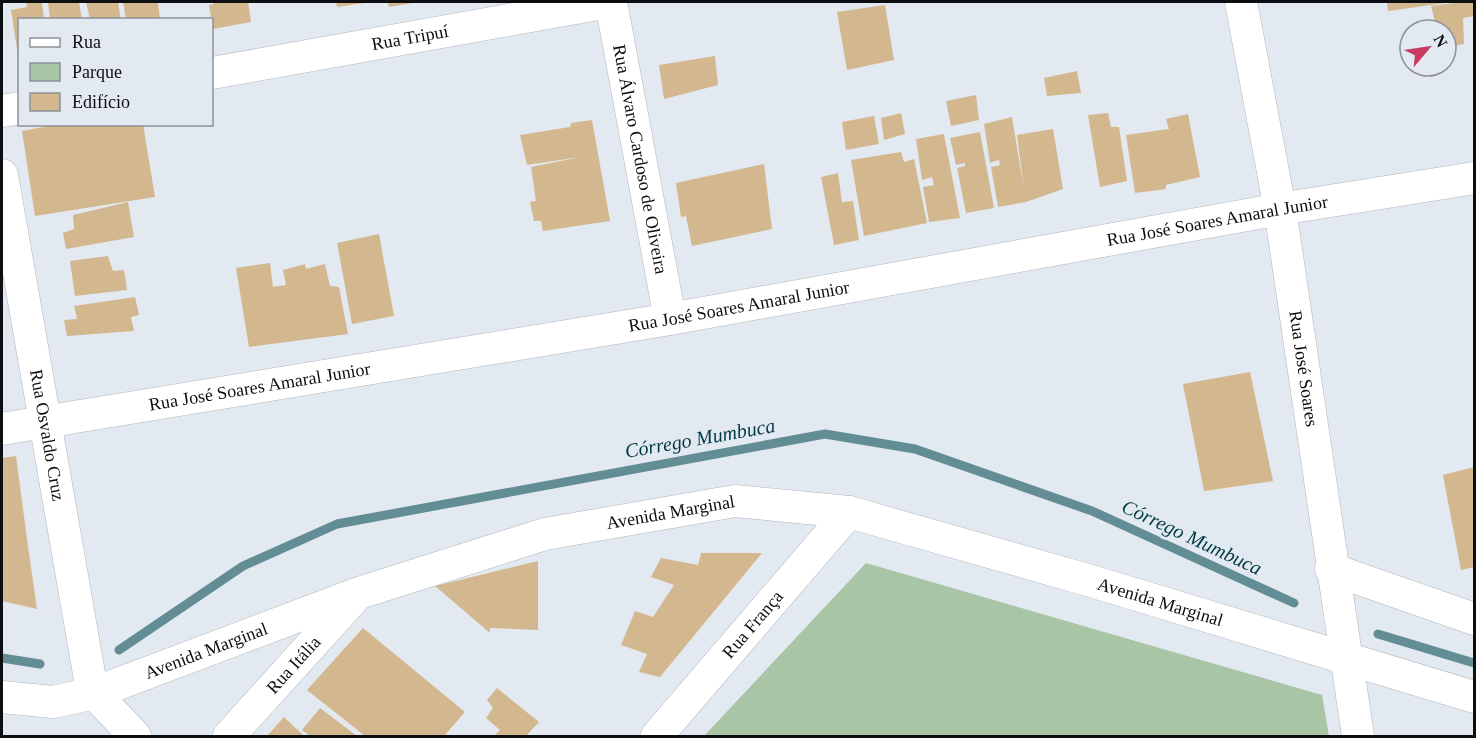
<svg xmlns="http://www.w3.org/2000/svg" width="1476" height="738" font-family="Georgia,serif">
<rect width="100%" height="100%" fill="#e3e9f0"/>
<path fill="#a8c5a6" d="M 866,563 L 1322,695 L 1329,736 L 704,736 Z"/>
<g fill="none" stroke-linecap="round" stroke-linejoin="round">
<path stroke="#638d95" stroke-width="9" d="M 1378,634 L 1474,663
M 119,650 L 243,566 L 337,524 L 825,434 L 915,449 L 1092,511 L 1294,603
M 2,658 L 40,664"/>
</g>
<path fill="#d3b78f" d="M 26,2 L 42,2 L 44,20 L 20,20 L 18,56 L 11,10 L 27,7 Z
M 48,2 L 79,2 L 82,20 L 50,20 Z
M 86,2 L 118,2 L 121,20 L 90,20 Z
M 123,2 L 158,2 L 160,20 L 126,20 Z
M 213,2 L 248,2 L 251,22 L 213,29 L 209,5 L 214,4 Z
M 336,2 L 364,2 L 364,3 L 337,7 Z
M 388,2 L 413,2 L 413,3 L 389,7 Z
M 1387,2 L 1446,2 L 1446,3 L 1388,11 Z
M 1461,2 L 1474,2 L 1474,16 L 1463,18 L 1464,44 L 1446,47 L 1446,30 L 1437,30 L 1431,6 Z
M 885,5 L 894,60 L 847,70 L 837,12 Z
M 715,56 L 718,85 L 664,99 L 659,65 Z
M 1077,71 L 1081,93 L 1047,96 L 1044,78 Z
M 976,95 L 979,120 L 951,126 L 946,101 Z
M 901,113 L 905,134 L 884,140 L 881,118 Z
M 1108,113 L 1111,127 L 1119,127 L 1127,181 L 1100,187 L 1088,115 Z
M 1188,114 L 1200,177 L 1166,185 L 1166,189 L 1135,193 L 1126,135 L 1169,129 L 1166,119 Z
M 874,116 L 879,144 L 846,150 L 842,122 Z
M 1012,117 L 1024,190 L 1017,135 L 1053,129 L 1063,189 L 1026,202 L 998,207 L 991,167 L 1000,165 L 999,160 L 990,163 L 984,124 Z
M 592,120 L 610,221 L 543,231 L 541,221 L 534,221 L 530,202 L 536,201 L 531,167 L 580,157 L 527,165 L 520,135 L 570,127 L 571,123 Z
M 59,124 L 143,124 L 155,197 L 35,216 L 22,131 Z
M 980,132 L 994,208 L 966,213 L 957,168 L 965,166 L 965,163 L 956,165 L 950,138 Z
M 944,134 L 960,218 L 929,222 L 923,187 L 934,185 L 932,177 L 922,180 L 916,139 Z
M 901,152 L 904,162 L 914,159 L 927,223 L 864,236 L 851,160 Z
M 764,164 L 772,229 L 692,246 L 686,216 L 681,217 L 676,183 Z
M 838,173 L 842,202 L 853,201 L 859,240 L 834,245 L 821,177 Z
M 128,202 L 134,237 L 66,249 L 63,233 L 74,229 L 73,215 Z
M 379,234 L 394,316 L 352,324 L 337,243 Z
M 108,256 L 113,271 L 124,270 L 127,290 L 75,296 L 70,261 Z
M 270,263 L 273,287 L 286,285 L 283,270 L 305,264 L 306,269 L 325,264 L 330,286 L 339,287 L 348,334 L 249,347 L 236,268 Z
M 135,297 L 139,315 L 131,317 L 134,331 L 67,336 L 64,320 L 77,319 L 74,306 Z
M 1250,372 L 1273,481 L 1204,491 L 1183,384 Z
M 16,456 L 27,539 L 37,609 L 2,601 L 2,458 Z
M 1474,467 L 1474,567 L 1461,570 L 1443,475 Z
M 701,553 L 762,553 L 660,677 L 639,672 L 647,654 L 621,645 L 635,611 L 653,617 L 674,585 L 651,577 L 661,558 L 698,565 Z
M 538,561 L 538,630 L 490,628 L 490,633 L 435,586 Z
M 363,628 L 465,712 L 444,736 L 365,736 L 307,690 Z
M 497,688 L 539,722 L 526,736 L 494,736 L 500,730 L 486,718 L 493,708 L 487,700 Z
M 320,708 L 357,736 L 310,736 L 302,730 Z
M 284,717 L 304,736 L 267,736 Z"/>
<g fill="none" stroke-linecap="round" stroke-linejoin="round">
<defs>
<g id="minor">
<path id="s1" d="M 611,2 L 670,319"/>
<path id="s2" d="M 1241,2 L 1280,209 L 1358,736"/>
<path id="s3" d="M 212,73 L 609,2"/>
<path d="M 2,111 L 20,108"/>
<path id="s4" d="M 2,175 L 91,685 L 94,693 L 135,736"/>
<path id="s5" d="M 2,429 L 670,319 L 1280,209 L 1474,178"/>
<path d="M 1331,569 L 1474,619"/>
<path id="s6" d="M 2,697 L 53,702 L 94,693 L 359,593 L 545,534 L 735,501 L 849,512 L 1091,581 L 1474,697"/>
<path id="s7" d="M 229,736 L 354,598"/>
<path id="s8" d="M 657,736 L 849,512"/>
</g>
</defs>
<use href="#minor" stroke="#b1b6bd" stroke-width="33"/>
<use href="#minor" stroke="#fff" stroke-width="32"/>
</g>
<g text-anchor="middle" stroke-width="6" stroke-linejoin="round" paint-order="stroke">
<g font-size="18" fill="#0d0e11" stroke="#e3e9f0">
<text dy="6" stroke="none"><textPath href="#s3" startOffset="201">Rua Tripuí</textPath></text>
<text dy="6" stroke="none"><textPath href="#s1" startOffset="160">Rua Álvaro Cardoso de Oliveira</textPath></text>
<text dy="6" stroke="none"><textPath href="#s5" startOffset="1233">Rua José Soares Amaral Junior</textPath></text>
<text dy="6" stroke="none"><textPath href="#s5" startOffset="747">Rua José Soares Amaral Junior</textPath></text>
<text dy="6" stroke="none"><textPath href="#s2" startOffset="372">Rua José Soares</textPath></text>
<text dy="6" stroke="none"><textPath href="#s5" startOffset="261">Rua José Soares Amaral Junior</textPath></text>
<text dy="6" stroke="none"><textPath href="#s4" startOffset="264">Rua Osvaldo Cruz</textPath></text>
<text dy="6" stroke="none"><textPath href="#s6" startOffset="699">Avenida Marginal</textPath></text>
<text dy="6" stroke="none"><textPath href="#s6" startOffset="1203">Avenida Marginal</textPath></text>
<text dy="6" stroke="none"><textPath href="#s8" startOffset="147">Rua França</textPath></text>
<text dy="6" stroke="none"><textPath href="#s6" startOffset="213">Avenida Marginal</textPath></text>
<text dy="6" stroke="none"><textPath href="#s7" startOffset="96">Rua Itália</textPath></text>
</g>
<g font-size="20" font-style="italic" fill="#003a43" stroke="#e3e9f0">
<text transform="translate(700 438) rotate(-10)" y="7">Córrego Mumbuca</text>
<text transform="translate(1192 537) rotate(25)" y="7">Córrego Mumbuca</text>
</g>
</g>
<rect width="1476" height="738" fill="none" stroke="#0d0e11" stroke-width="6"/>
<rect x="18" y="18" width="195" height="108" fill="#e3e9f0" stroke="#8d9197" stroke-width="1.5"/>
<rect x="30" y="38" width="30" height="9" fill="#ffffff" stroke="#8d9197" stroke-width="1.5"/>
<text x="72" y="48" font-size="18" fill="#0d0e11">Rua</text>
<rect x="30" y="63" width="30" height="18" fill="#a8c5a6" stroke="#8d9197" stroke-width="1.5"/>
<text x="72" y="78" font-size="18" fill="#0d0e11">Parque</text>
<rect x="30" y="93" width="30" height="18" fill="#d3b78f" stroke="#8d9197" stroke-width="1.5"/>
<text x="72" y="108" font-size="18" fill="#0d0e11">Edifício</text>
<g transform="translate(1428 48) rotate(61)"><circle r="28" fill="#e3e9f0" stroke="#8d9197" stroke-width="1.5"/>
<path d="M0-4.5L10 22L0 15L-10 22Z" fill="#c93a61"/>
<text y="-9" font-size="16" font-weight="bold" text-anchor="middle" fill="#0d0e11">N</text>
</g>
</svg>
